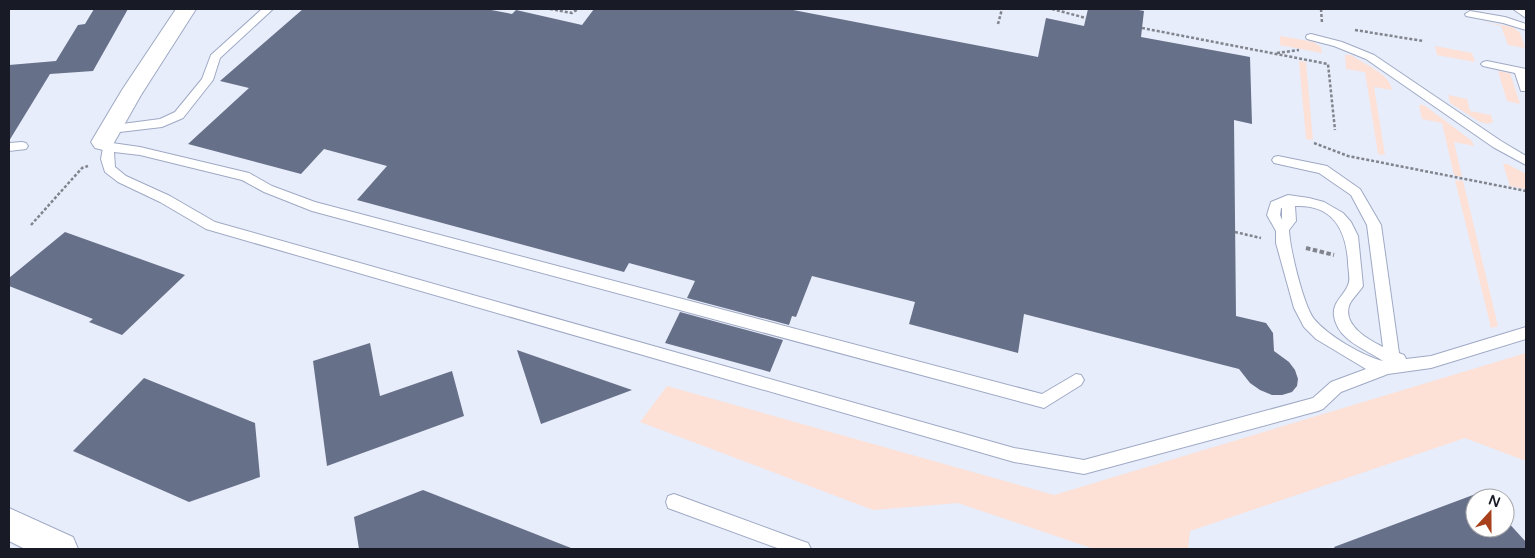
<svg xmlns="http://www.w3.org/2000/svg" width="1535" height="558" font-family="'Varela Round',sans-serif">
<rect width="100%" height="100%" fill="#f7f9ff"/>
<path fill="#e7edfb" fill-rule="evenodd" d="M 9,9 L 1526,9 L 1526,549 L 9,549 ZM 1475,498 L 1505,498 L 1505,528 L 1475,528 Z"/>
<path fill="#fde0d6" d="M 1483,22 L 1513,27 L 1520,33 L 1525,48 L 1508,45 L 1501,26 Z
M 1280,36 L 1314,42 L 1321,47 L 1322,53 L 1280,45 Z
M 1435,46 L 1472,53 L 1475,62 L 1437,55 Z
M 1345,55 L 1351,55 C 1364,64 1390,74 1392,90 L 1374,87 L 1385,155 L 1378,154 L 1365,72 L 1346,69 Z
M 1299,61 L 1306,62 L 1313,140 L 1306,139 Z
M 1498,71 L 1510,73 L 1520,104 L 1507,101 Z
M 1448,95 L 1467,99 L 1470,111 L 1491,115 L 1493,122 L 1488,124 L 1480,122 L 1450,103 Z
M 1419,105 L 1424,105 L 1472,141 L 1474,146 L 1454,142 L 1462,177 L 1454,175 L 1442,123 L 1422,119 Z
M 1503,164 L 1507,164 L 1526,174 L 1526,189 L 1510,186 Z
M 1455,180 L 1463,181 L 1498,326 L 1491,328 Z
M 1526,353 L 1526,461 L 1465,438 L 1190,531 L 1188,549 L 1094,549 L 958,503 L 873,510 L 640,422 L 667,386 L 1054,495 Z"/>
<path fill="#677089" d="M 94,9 L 128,9 L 93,71 L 50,74 L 9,141 L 9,65 L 56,61 L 78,25 L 85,24 Z
M 303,9 L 486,9 L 512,14 L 516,10 L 582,25 L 594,9 L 788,9 L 1038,57 L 1046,18 L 1084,26 L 1088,9 L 1133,9 L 1144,11 L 1141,37 L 1250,57 L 1252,124 L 1234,120 L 1236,316 L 1266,323 L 1273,333 L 1274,351 L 1289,362 L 1295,370 L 1298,379 L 1297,386 L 1292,392 L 1282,395 L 1272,395 L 1260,390 L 1250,383 L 1239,369 L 1024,314 L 1018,353 L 909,324 L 915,302 L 812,276 L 796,317 L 792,316 L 789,325 L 687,298 L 695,281 L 629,263 L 624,272 L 357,200 L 387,166 L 324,149 L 301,174 L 188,144 L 249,88 L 220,81 Z
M 65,232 L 118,251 L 185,275 L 122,335 L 89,322 L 93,319 L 9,286 L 9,278 Z
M 680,312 L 783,340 L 770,372 L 665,343 Z
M 370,343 L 380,396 L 452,371 L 464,416 L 327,466 L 313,361 Z
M 517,350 L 632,390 L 541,424 Z
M 144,378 L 255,423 L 260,477 L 189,502 L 73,451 Z
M 423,490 L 571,548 L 570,549 L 359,549 L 354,517 Z
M 1481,492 L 1486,498 L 1475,498 L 1475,528 L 1505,528 L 1505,519 L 1526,542 L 1526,549 L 1335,549 L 1334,547 Z"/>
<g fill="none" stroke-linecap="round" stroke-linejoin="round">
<defs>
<path id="service" d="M 262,9 L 273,9 L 220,58 L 213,80 L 183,118 L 162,127 L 111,133 L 107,132 L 105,129 L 107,126 L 160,119 L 175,112 L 202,79 L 211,55 Z
M 1513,9 L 1526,10 L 1526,18 Z
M 1470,11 L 1505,17 L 1526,24 L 1526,30 L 1503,23 L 1466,16 L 1465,14 Z
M 1311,34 L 1342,42 L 1374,55 L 1501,141 L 1526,156 L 1526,165 L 1493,147 L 1366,59 L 1334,46 L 1307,39 L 1306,37 L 1307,35 Z
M 1487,61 L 1526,69 L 1526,91 L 1521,91 L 1515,73 L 1483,66 L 1481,64 L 1483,62 Z
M 103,138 L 112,143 L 140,147 L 249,173 L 272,186 L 315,202 L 1042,394 L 1076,374 L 1081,375 L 1084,380 L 1081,385 L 1044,408 L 312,211 L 264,192 L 242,180 L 140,155 L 114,152 L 115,167 L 126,176 L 170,196 L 215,222 L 1014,448 L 1084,460 L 1313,398 L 1331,382 L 1366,369 L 1316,339 L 1304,327 L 1294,308 L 1276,243 L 1276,231 L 1267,215 L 1271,202 L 1288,195 L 1309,198 L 1324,202 L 1343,213 L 1351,222 L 1358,236 L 1363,286 C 1359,293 1351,299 1349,306 C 1343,326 1369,340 1383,347 L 1367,225 L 1351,195 L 1319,173 L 1274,163 L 1272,160 L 1274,157 L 1278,156 L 1327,166 L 1360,189 L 1381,225 L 1399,353 L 1404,355 L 1406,359 L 1431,356 L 1526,327 L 1526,339 L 1431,368 L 1388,374 L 1341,392 L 1323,409 L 1318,411 L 1084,474 L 1014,462 L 206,229 L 160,202 L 118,182 L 105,172 L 101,159 L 103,148 L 97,142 ZM 1295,206 C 1332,204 1346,229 1348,262 C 1348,269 1351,280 1348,285 C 1344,296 1332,302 1334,316 C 1338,341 1366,349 1383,361 C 1363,356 1328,336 1314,319 C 1303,304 1290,249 1289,230 L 1296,221 ZM 1281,208 L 1282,208 L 1282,220 L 1280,215 Z
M 22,142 L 26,143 L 28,146 L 26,149 L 9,151 L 9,143 Z
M 674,494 L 802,541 L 808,543 L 811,549 L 780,549 L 668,508 L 666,502 L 668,496 Z"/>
<path id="minor" d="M 176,9 L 196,9 L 141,95 L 111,148 L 103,150 L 95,148 L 91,142 L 122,90 Z"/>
<path id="tertiary" d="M 9,508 L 73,537 L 78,549 L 25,549 L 9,541 Z"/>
</defs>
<use href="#service" stroke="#9fa9c4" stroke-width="2"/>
<use href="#minor" stroke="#9fa9c4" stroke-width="2"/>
<use href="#tertiary" stroke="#9fa9c4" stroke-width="2"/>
<path stroke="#81848c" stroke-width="2.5" stroke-dasharray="3 2" stroke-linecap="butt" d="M 550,9 L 572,13 L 578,9
M 1052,9 L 1086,18
M 1321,9 L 1322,23
M 998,24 L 1002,9
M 1142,28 L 1328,64 L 1335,130
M 1355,30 L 1423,41
M 1277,53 L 1299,50
M 1314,143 L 1348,156 L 1526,191
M 31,225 L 82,168 L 88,166
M 1235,232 L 1261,238"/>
<path stroke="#81848c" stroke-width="4" stroke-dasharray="4.5 2.5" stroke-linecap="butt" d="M 1306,248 L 1334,255"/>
<use href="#service" fill="#fff" fill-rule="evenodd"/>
<use href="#minor" fill="#fff" fill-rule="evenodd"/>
<use href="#tertiary" fill="#fff" fill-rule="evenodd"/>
</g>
<rect width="1535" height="558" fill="none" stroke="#181b26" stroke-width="20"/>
<g transform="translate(1490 513) rotate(21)"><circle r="24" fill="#ffffff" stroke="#a3a4a8"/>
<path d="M0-4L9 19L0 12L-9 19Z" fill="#a7401b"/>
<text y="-8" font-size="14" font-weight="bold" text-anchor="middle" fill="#181b26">N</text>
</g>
</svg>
